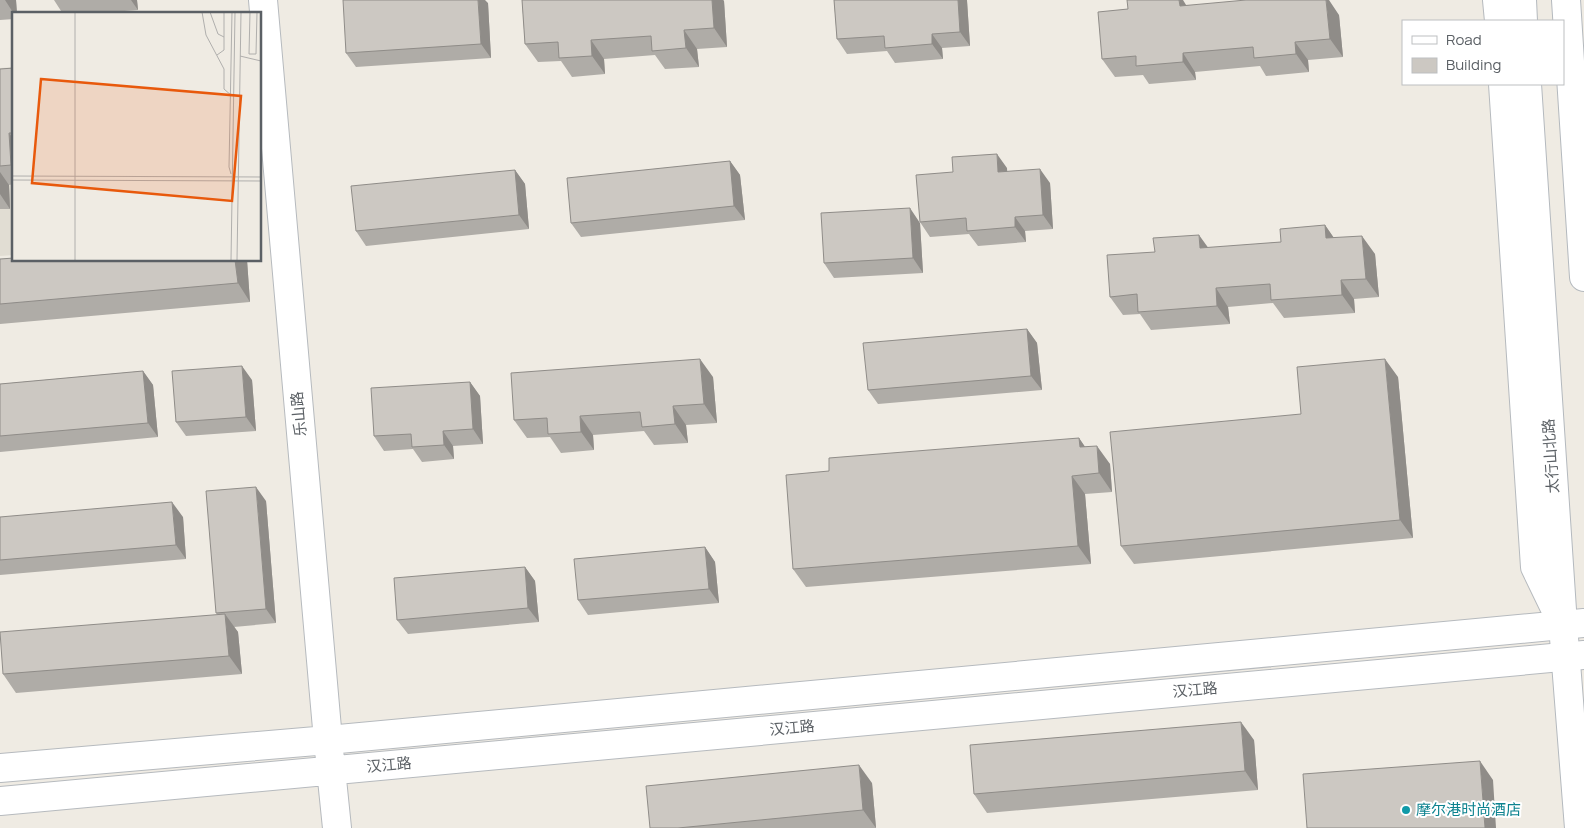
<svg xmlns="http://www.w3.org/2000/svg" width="1584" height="828" font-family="Manrope,'Noto Sans SC',sans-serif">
<rect width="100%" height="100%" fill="#efebe3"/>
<path fill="#e1ddd3" d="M 14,67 L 14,255 L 0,256 L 0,68 Z"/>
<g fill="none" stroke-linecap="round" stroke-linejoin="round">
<defs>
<path id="minor" d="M 1497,0 L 1499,21
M 1503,84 L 1535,567 L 1563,625"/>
<path id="tertiary" d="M 263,0 L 328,740 L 337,828
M 0,768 L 328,740 L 1584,623
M 0,801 L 1584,655"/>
<path id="secondary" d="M 1522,0 L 1523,21
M 1566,0 L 1584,277
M 1527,84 L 1563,625 L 1579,828"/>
</defs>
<use href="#minor" stroke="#b6babe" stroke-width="30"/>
<use href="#tertiary" stroke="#b6babe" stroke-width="30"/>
<use href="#secondary" stroke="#b4b9be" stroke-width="30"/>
<use href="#minor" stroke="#fff" stroke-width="28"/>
<use href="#tertiary" stroke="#fff" stroke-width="28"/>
<use href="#secondary" stroke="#fff" stroke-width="28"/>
</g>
<path fill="#afaca7" d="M 0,0 L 16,0 L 17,14 L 14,14 L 14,19 L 0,20 Z
M 54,0 L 137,0 L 138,10 L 84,14 L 63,14 Z
M 522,0 L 723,0 L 724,1 L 727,47 L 697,49 L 699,67 L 665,69 L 655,55 L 604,59 L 605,74 L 572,77 L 561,61 L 538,62 L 525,44 Z
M 834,0 L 967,0 L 970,46 L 942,48 L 943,59 L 895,63 L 887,51 L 847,54 L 837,39 Z
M 488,3 L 491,58 L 356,67 L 346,53 Z
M 1186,5 L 1339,15 L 1343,57 L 1308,60 L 1309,72 L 1266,76 L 1260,66 L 1195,72 L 1196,80 L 1149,84 L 1143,75 L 1115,77 L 1102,59 Z
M 14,68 L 14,184 L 9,185 L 10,209 L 0,209 L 0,69 Z
M 730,161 L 740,175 L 745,220 L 581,237 L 571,223 Z
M 1007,168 L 1007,172 L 1050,183 L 1053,229 L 1025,231 L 1026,242 L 978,246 L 969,234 L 930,237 L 920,222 Z
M 515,170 L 525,184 L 529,229 L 366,246 L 356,231 Z
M 920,223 L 923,273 L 834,278 L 824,263 Z
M 1325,225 L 1334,238 L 1375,254 L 1379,297 L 1354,299 L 1355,313 L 1284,318 L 1273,303 L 1228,307 L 1230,324 L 1151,330 L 1140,314 L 1123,315 L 1110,297 L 1155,252 L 1281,242 Z
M 0,259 L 247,260 L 250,302 L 0,324 Z
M 1027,329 L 1037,343 L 1042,390 L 878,404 L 868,390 Z
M 143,371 L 153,385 L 158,437 L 0,452 L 0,384 Z
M 713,377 L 717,423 L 686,425 L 688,443 L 654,445 L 644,431 L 593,435 L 594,450 L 561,453 L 550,437 L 527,438 L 514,420 Z
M 1398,377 L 1413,538 L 1134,564 L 1121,546 L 1301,414 Z
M 252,380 L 256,431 L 186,436 L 176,422 Z
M 470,382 L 480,396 L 483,444 L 453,446 L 454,459 L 422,462 L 413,449 L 384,451 L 374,436 Z
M 1079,438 L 1085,447 L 1110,464 L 1112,492 L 1085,494 L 1091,564 L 806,587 L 793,569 L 829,471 Z
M 266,501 L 276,623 L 234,627 L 238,632 L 242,674 L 16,693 L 3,674 L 218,615 L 216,613 Z
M 0,517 L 183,517 L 186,559 L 0,575 Z
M 705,547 L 715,562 L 719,603 L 588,615 L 578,600 Z
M 525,567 L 535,581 L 539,622 L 408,634 L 397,620 Z
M 1254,740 L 1258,790 L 987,813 L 974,794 Z
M 872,783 L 876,828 L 650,828 Z"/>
<path fill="#8f8c88" d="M 5,0 L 16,0 L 17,14 L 14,14 Z
M 131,0 L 137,0 L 138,10 Z
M 478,0 L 485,0 L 488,3 L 491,58 L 481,44 Z
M 712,0 L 723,0 L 724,1 L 727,47 L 714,28 Z
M 958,0 L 967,0 L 967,1 L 970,46 L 960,32 Z
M 1179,0 L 1183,0 L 1191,13 L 1180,6 Z
M 1326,0 L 1329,0 L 1339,15 L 1343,57 L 1330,39 Z
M 684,30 L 697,49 L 699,67 L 686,48 Z
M 932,34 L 942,48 L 943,59 L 932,44 Z
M 591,40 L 604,59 L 605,74 L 592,56 Z
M 1295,42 L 1308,60 L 1309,72 L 1296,54 Z
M 1183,53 L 1195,72 L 1196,80 L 1183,62 Z
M 9,133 L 14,140 L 14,168 L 11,165 Z
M 997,154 L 1007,168 L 1008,187 L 998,172 Z
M 730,161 L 740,175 L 745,220 L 734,206 Z
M 1040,169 L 1050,183 L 1053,229 L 1043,215 Z
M 515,170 L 525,184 L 529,229 L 519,215 Z
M 0,172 L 9,185 L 10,209 L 0,194 Z
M 910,208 L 920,223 L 923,273 L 913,258 Z
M 1015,217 L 1025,231 L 1026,242 L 1015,227 Z
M 1325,225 L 1338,244 L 1326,238 Z
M 1199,235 L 1212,253 L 1200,248 Z
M 1362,236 L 1375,254 L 1379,297 L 1366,279 Z
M 235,260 L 247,260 L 250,302 L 238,283 Z
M 1341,280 L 1354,299 L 1355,313 L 1342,295 Z
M 1216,288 L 1228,307 L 1230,324 L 1217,306 Z
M 1027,329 L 1037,343 L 1042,390 L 1031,376 Z
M 700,359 L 713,377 L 717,423 L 704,404 Z
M 1385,359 L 1398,377 L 1413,538 L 1400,520 Z
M 242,366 L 252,380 L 256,431 L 246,417 Z
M 143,371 L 153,385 L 158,437 L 148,423 Z
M 470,382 L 480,396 L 483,444 L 473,429 Z
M 673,406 L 686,425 L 688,443 L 675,424 Z
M 580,416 L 593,435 L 594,450 L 581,432 Z
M 443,431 L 453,446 L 454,459 L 444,445 Z
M 1079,438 L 1092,457 L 1080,447 Z
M 1097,446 L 1110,464 L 1112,492 L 1099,473 Z
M 1072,476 L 1085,494 L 1091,564 L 1078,546 Z
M 256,487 L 266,501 L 276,623 L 266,609 Z
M 172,502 L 183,517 L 186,559 L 176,545 Z
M 705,547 L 715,562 L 719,603 L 709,589 Z
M 525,567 L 535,581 L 539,622 L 528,608 Z
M 225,614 L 238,632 L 242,674 L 229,656 Z
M 1241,722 L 1254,740 L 1258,790 L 1245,771 Z
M 1480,761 L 1493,780 L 1496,828 L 1485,828 Z
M 859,765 L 872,783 L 876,828 L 863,810 Z"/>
<path fill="#ccc8c2" stroke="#8f8c88" d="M 343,0 L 478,0 L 481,44 L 346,53 Z
M 522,0 L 712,0 L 714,28 L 684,30 L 686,48 L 652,51 L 651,36 L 591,40 L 592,56 L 559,58 L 558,42 L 525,44 Z
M 834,0 L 958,0 L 960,32 L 932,34 L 932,44 L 885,48 L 884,36 L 837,39 Z
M 1127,0 L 1179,0 L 1180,6 L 1246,0 L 1326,0 L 1330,39 L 1295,42 L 1296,54 L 1254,58 L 1253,47 L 1183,53 L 1183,62 L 1136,66 L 1136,56 L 1102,59 L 1098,12 L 1128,9 Z
M 14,68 L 14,133 L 9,133 L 11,165 L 0,166 L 0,69 Z
M 997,154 L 998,172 L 1040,169 L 1043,215 L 1015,217 L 1015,227 L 967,231 L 966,218 L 920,222 L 916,175 L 953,172 L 952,157 Z
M 730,161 L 734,206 L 571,223 L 567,178 Z
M 515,170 L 519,215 L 356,231 L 351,186 Z
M 910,208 L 913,258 L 824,263 L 821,213 Z
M 1325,225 L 1326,238 L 1362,236 L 1366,279 L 1341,280 L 1342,295 L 1271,300 L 1270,284 L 1216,288 L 1217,306 L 1138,312 L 1137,294 L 1110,297 L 1107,255 L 1155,252 L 1153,238 L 1199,235 L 1200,248 L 1281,242 L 1280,229 Z
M 14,258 L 14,260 L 235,260 L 238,283 L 0,304 L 0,259 Z
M 1027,329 L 1031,376 L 868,390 L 863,343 Z
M 700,359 L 704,404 L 673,406 L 675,424 L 642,427 L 640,412 L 580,416 L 581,432 L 548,434 L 547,418 L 514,420 L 511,373 Z
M 1385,359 L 1400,520 L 1121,546 L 1110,432 L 1301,414 L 1297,367 Z
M 242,366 L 246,417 L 176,422 L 172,371 Z
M 143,371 L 148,423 L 0,436 L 0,384 Z
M 470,382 L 473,429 L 443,431 L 444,445 L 412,447 L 411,434 L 374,436 L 371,388 Z
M 1079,438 L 1080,447 L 1097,446 L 1099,473 L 1072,476 L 1078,546 L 793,569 L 786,475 L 829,471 L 829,458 Z
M 256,487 L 266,609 L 216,613 L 206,491 Z
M 172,502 L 176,545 L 0,560 L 0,517 Z
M 705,547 L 709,589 L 578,600 L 574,559 Z
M 525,567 L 528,608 L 397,620 L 394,578 Z
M 225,614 L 229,656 L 3,674 L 0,632 Z
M 1241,722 L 1245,771 L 974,794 L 970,745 Z
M 1480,761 L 1485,828 L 1307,828 L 1303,774 Z
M 859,765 L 863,810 L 678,828 L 650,828 L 646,786 Z"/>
<circle fill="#0f9aa8" stroke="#fff" stroke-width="2" cx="1406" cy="810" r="5"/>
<g text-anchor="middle" stroke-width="4" stroke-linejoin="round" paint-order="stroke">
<g font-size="15" fill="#5b6065" stroke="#fff">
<text transform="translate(299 414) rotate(-95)" y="5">乐山路</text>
<text transform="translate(1551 456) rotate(-94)" y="5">太行山北路</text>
<text transform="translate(1195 690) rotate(-5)" y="5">汉江路</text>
<text transform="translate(792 728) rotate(-5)" y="5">汉江路</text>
<text transform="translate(389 765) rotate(-5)" y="5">汉江路</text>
</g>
<g font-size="15" fill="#0d838f" stroke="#fff" text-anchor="start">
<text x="1416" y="815">摩尔港时尚酒店</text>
</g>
</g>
<g transform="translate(12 12)">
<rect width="249" height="249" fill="#efebe3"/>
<path fill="none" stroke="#b0afad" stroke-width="1" d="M 63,0 L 63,248M 190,0 L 194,23 L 212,57 L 212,77 L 220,84M 198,0 L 206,22 L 212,25 L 212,38 L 205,43M 238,0 L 237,42 L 244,42 L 245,0M 212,25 L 212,0M 228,44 L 249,49M 219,162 L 217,155 L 220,0M 0,164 L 249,165M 0,168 L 249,169M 219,248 L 223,0M 225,248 L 229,0"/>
<path fill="#e8590c" fill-opacity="0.15" stroke="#e8590c" stroke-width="2.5" d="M 29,67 L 229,84 L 220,189 L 20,171 Z"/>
<rect width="249" height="249" fill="none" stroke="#5b6065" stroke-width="2.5"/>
</g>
<rect x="1402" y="20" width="162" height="65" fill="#ffffff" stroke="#bdbfc1"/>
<rect x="1412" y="36" width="25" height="8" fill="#ffffff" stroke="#bdbfc1"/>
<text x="1446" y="45" font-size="15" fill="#5b6065">Road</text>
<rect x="1412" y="58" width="25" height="15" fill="#ccc8c2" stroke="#bdbfc1"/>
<text x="1446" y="70" font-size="15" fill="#5b6065">Building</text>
</svg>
